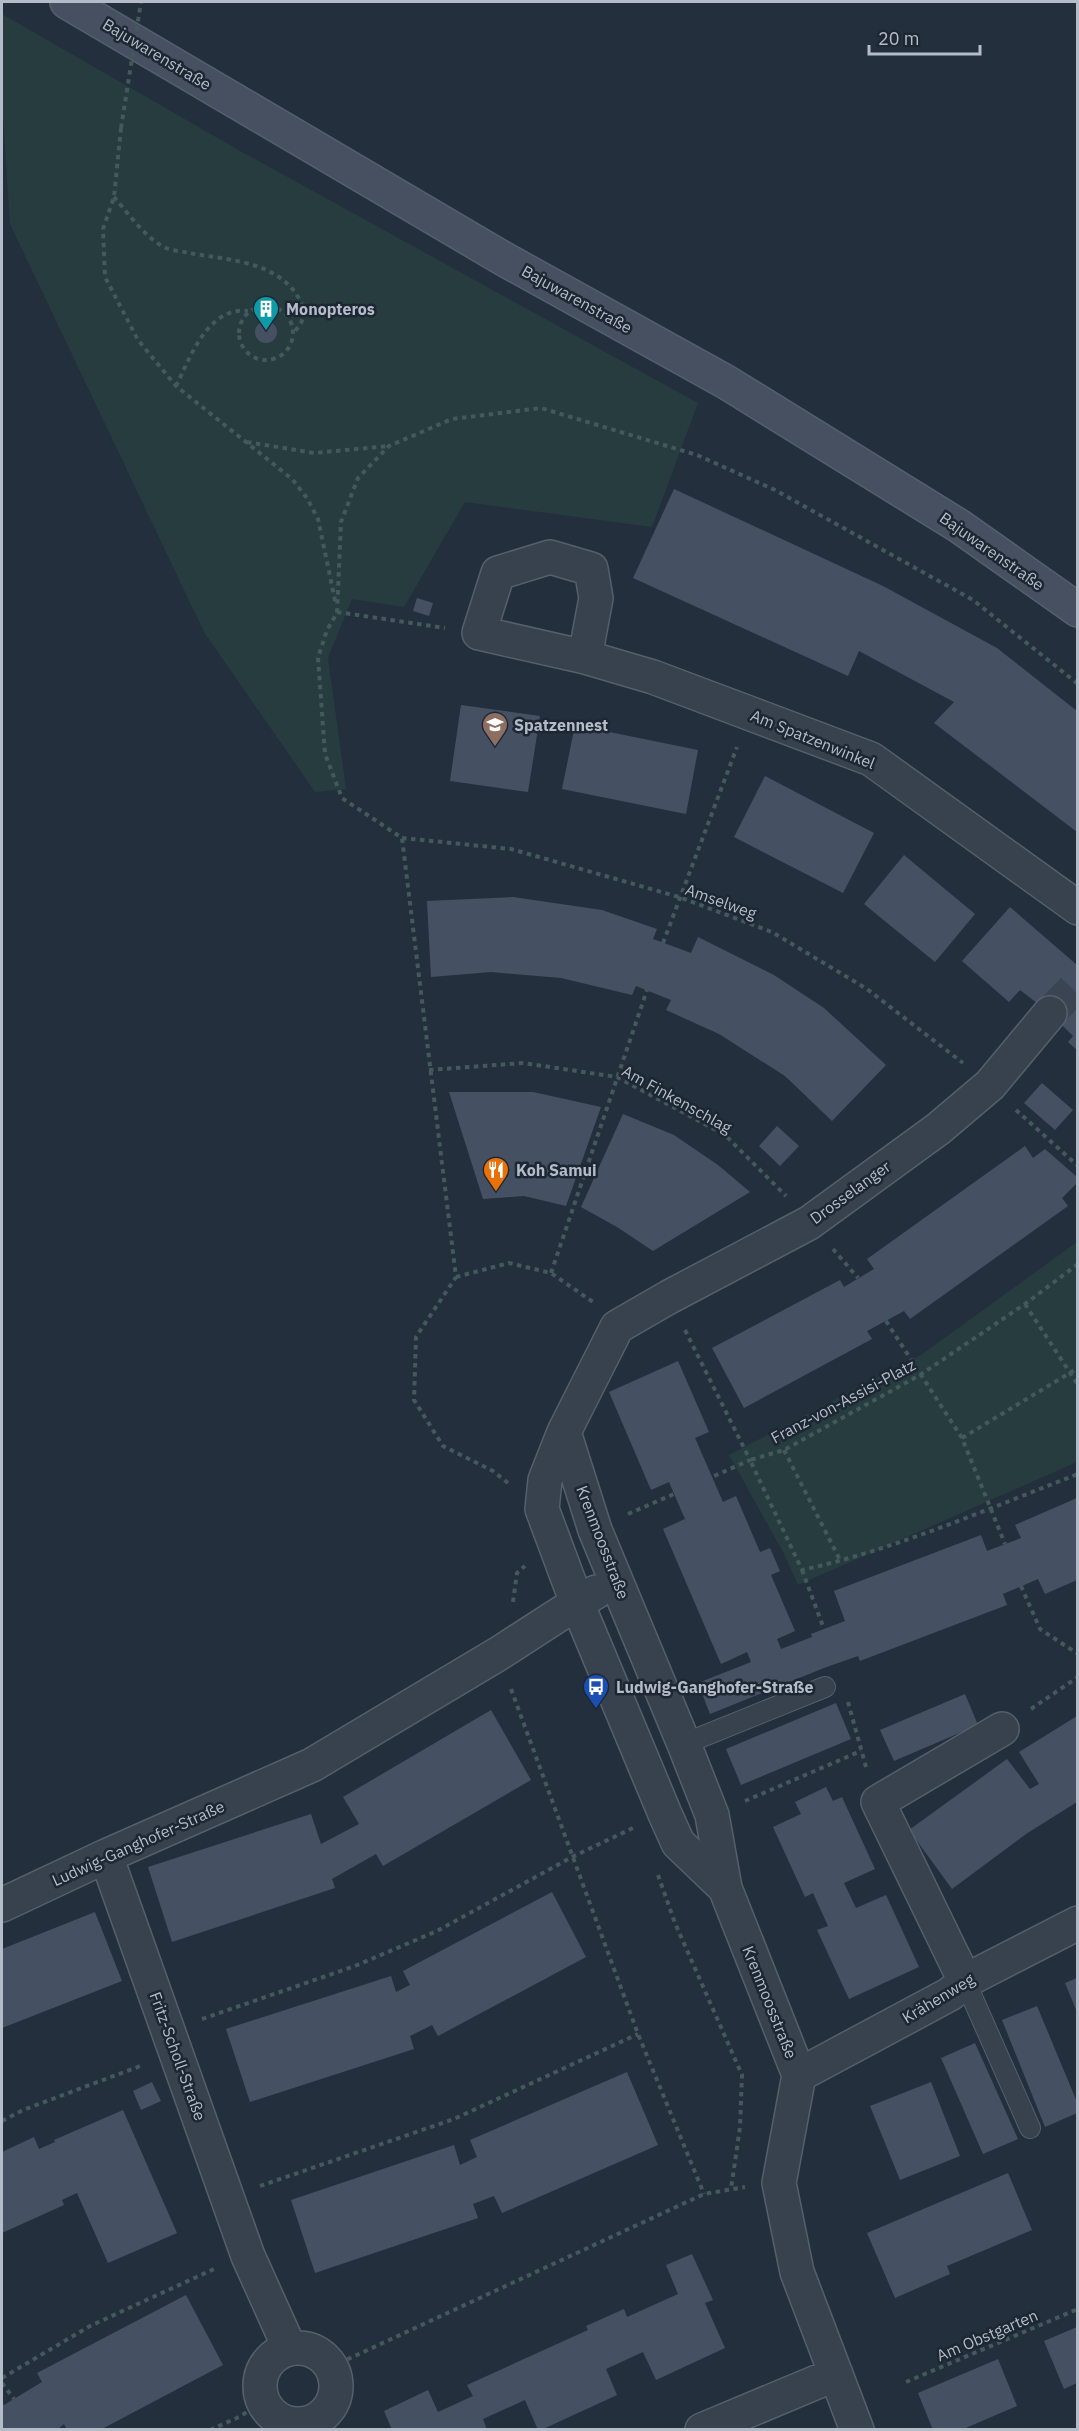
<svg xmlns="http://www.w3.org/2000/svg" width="1079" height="2431" font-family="'IBM Plex Sans',sans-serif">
<rect width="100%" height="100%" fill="#242f3e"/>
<path fill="#263c3f" d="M 2,14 L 242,152 L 698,403 L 652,527 L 465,502 L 404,607 L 352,599 L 328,658 L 346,789 L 315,792 L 204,632 L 10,224 L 2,102 Z
M 1077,1242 L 1077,1462 L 798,1585 L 784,1554 L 729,1455 L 921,1355 Z"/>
<path fill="#455162" d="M255 332a11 11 0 1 1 22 0a11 11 0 1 1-22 0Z
M 674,489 L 883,586 L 997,648 L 1077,711 L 1077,832 L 934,723 L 954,702 L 859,651 L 848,676 L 633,578 Z
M 417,598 L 433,603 L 429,616 L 413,611 Z
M 461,705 L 540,716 L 528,792 L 450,781 Z
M 575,725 L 698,750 L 686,814 L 562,789 Z
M 765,776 L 874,833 L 843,893 L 734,837 Z
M 904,855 L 975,914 L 935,962 L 864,904 Z
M 513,897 L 602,910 L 657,929 L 653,939 L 691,953 L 698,937 L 774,975 L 824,1008 L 886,1065 L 832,1121 L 785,1076 L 719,1034 L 666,1010 L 671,1000 L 636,986 L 632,995 L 561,978 L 491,972 L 431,977 L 427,901 Z
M 1010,907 L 1077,965 L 1077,1050 L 1068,1042 L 1073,1036 L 1050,1013 L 1020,990 L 1009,1002 L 962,961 Z
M 1042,1083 L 1073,1110 L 1055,1130 L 1024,1103 Z
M 449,1092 L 533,1092 L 601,1107 L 566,1206 L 524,1196 L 483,1199 Z
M 623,1114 L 674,1135 L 718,1165 L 750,1192 L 653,1251 L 617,1227 L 581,1207 Z
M 777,1126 L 799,1146 L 780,1166 L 759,1146 Z
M 1025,1146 L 1033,1158 L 1045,1149 L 1077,1177 L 1077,1183 L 1062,1198 L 1068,1206 L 910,1319 L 904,1311 L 867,1331 L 872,1339 L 744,1408 L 712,1348 L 840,1280 L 844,1287 L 874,1269 L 867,1259 Z
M 678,1361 L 709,1432 L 695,1438 L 723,1502 L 736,1496 L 760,1552 L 770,1548 L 780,1571 L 771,1575 L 795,1631 L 777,1639 L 781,1649 L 812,1637 L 811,1634 L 845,1621 L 834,1591 L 981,1535 L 987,1551 L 1021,1538 L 1015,1525 L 1077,1498 L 1077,1580 L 1045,1594 L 1038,1579 L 1003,1594 L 1007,1605 L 860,1661 L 858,1656 L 824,1668 L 710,1714 L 698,1683 L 751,1662 L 747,1652 L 721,1664 L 663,1529 L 685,1519 L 669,1482 L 651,1490 L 609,1392 Z
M 965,1694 L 978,1725 L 894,1761 L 880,1730 Z
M 836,1703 L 851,1739 L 741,1785 L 726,1749 Z
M 491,1710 L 531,1780 L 383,1866 L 376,1854 L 332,1879 L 335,1888 L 172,1942 L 148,1867 L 311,1814 L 321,1844 L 359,1824 L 343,1797 Z
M 1077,1716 L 1077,1802 L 1026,1834 L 952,1889 L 909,1830 L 1007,1759 L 1030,1789 L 1039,1784 L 1019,1752 Z
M 826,1787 L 833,1801 L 842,1797 L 875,1869 L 844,1883 L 856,1908 L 886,1895 L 919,1967 L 849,1999 L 817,1930 L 828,1926 L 813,1893 L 805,1897 L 773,1827 L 801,1814 L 795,1802 Z
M 552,1892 L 586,1957 L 438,2036 L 432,2025 L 410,2036 L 414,2049 L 250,2102 L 226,2029 L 391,1976 L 396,1992 L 410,1985 L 403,1971 Z
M 95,1912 L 122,1981 L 2,2028 L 2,1949 Z
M 1077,1978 L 1077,2012 L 1065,1983 Z
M 1037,2006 L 1077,2102 L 1077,2113 L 1045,2127 L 1002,2020 Z
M 975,2043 L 1018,2139 L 983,2154 L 941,2058 Z
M 627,2072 L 658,2145 L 502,2213 L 494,2196 L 473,2204 L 478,2218 L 315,2273 L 291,2200 L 454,2145 L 460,2165 L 477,2157 L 470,2140 Z
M 152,2082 L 161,2101 L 141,2110 L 133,2091 Z
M 931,2082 L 960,2156 L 900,2180 L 870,2106 Z
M 123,2110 L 177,2233 L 108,2263 L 77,2193 L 62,2200 L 64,2205 L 2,2233 L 2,2152 L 34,2137 L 39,2149 L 55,2142 L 54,2140 Z
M 1008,2173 L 1032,2230 L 947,2266 L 950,2274 L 895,2298 L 867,2233 Z
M 692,2254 L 713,2300 L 705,2303 L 725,2348 L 656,2380 L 643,2352 L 606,2369 L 617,2395 L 541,2430 L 538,2430 L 525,2400 L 483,2419 L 487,2430 L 392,2430 L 384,2411 L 428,2390 L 438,2412 L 473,2396 L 467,2385 L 588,2330 L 586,2326 L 624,2309 L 627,2317 L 678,2294 L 666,2265 Z
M 186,2295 L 223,2365 L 100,2430 L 67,2430 L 64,2424 L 57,2430 L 2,2430 L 2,2403 L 4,2405 L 42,2382 L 37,2373 Z
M 1077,2327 L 1077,2383 L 1064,2389 L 1044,2341 Z
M 998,2359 L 1017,2406 L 961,2430 L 933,2430 L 918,2393 Z"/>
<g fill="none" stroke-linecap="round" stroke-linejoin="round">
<path stroke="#3a4453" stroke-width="33" stroke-dasharray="33 16" stroke-linecap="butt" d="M 1050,1013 L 1078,984"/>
<defs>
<path id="service" d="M 684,1744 L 825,1687
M 965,1981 L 1030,2128"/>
<path id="minor" d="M 585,657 L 596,598 L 591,569 L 550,557 L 498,573 L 479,633 L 585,657 L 653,677 L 871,759 L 1078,908
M 564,1432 L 595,1530 L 684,1744 L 712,1815 L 725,1888 L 799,2075 L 779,2183 L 797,2272 L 857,2430
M 106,1856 L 248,2256 L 289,2347
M 725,1888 L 678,1843 L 665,1814 L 577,1603 L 542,1509 L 545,1480 L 564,1432 L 617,1327 L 669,1297 L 809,1223 L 938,1129 L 990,1085 L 1050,1013
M 2,1905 L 106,1856 L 312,1765 L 498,1654 L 577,1603 L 596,1592
M 965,1981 L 878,1802 L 1002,1729
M 799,2075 L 950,1994 L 965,1981 L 1078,1923
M260 2386a38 38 0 1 1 76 0a38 38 0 1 1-76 0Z
M 702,2430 L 836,2374"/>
<path id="secondary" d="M 67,2 L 504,259 L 726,382 L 959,526 L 1078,610"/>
</defs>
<use href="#service" stroke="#565f6c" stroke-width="22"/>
<use href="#minor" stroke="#565f6c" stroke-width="36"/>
<use href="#secondary" stroke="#565f6c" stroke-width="36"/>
<path stroke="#44595c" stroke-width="4" stroke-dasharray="4.5 4.5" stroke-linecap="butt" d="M 121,128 L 114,197 L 103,229 L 105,277 L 138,340 L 176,386 L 292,479 L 307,498 L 318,519 L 336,605
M 114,197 C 128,213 146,239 166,248 C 173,251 182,251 189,253 C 233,261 288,261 305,312 L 301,323 L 293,334
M239 333a27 27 0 1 1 54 0a27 27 0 1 1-54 0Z
M 176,386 C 190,358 208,306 248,311
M 247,442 L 314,453 L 389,446
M 337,612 L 445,628
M 402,838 L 511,849 L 679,897 L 772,932 L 867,989 L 963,1063
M 663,943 L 737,747
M 429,1070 L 523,1063 L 617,1077 L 725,1135 L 786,1196
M 1016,1110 L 1078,1166
M 833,1249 L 858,1278
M 1078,1264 L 1025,1304 L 920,1375 L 784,1450 L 750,1460 L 802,1570 C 894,1550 990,1508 1078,1474
M 551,1273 L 647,990
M 456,1277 L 509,1263 L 551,1273 L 593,1302
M 1025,1304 L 1078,1385
M 886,1321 L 962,1438 L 1005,1544
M 685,1330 L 750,1460 L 712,1477
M 962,1438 L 1078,1368
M 784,1450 L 841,1562
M 508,1483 L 493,1471 L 443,1446 L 414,1400 L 416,1337 L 456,1277 L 402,838 L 342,798 L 325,754 L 318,658 L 327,630 L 337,613 L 341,522 L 358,478 L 389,446 L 452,419 L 541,408 L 697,455 L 775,490 L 973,600 L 1078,684
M 628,1514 L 674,1494
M 802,1570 L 824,1629
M 1021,1586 L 1040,1629 L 1078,1654
M 513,1602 L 517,1573 L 525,1566
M 511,1689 L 638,2034 L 704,2194
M 848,1702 L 866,1767
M 1031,1709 L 1078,1677
M 745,1801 L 861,1751
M 658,1875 L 675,1923 L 742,2075 L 740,2127 L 731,2189
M 202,2019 L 355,1966 L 437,1931 L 572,1857 L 633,1828
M 2,2121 L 23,2110 L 143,2065
M 260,2186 L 454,2119 L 638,2034
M 331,2367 L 704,2194 L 745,2187
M 2,2378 L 90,2326 L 214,2269
M 906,2382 L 1078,2309
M 2,2383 L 14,2399
M 210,2430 L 239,2417 L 263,2402"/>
<use href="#service" stroke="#38414e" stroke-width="20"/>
<use href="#minor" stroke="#38414e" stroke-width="33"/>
<use href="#secondary" stroke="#465061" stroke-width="33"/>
<path stroke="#44595c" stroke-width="4" stroke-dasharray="4.5 4.5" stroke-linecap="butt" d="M 121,128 L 141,2"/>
</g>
<defs>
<symbol id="building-pin" viewBox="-11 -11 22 30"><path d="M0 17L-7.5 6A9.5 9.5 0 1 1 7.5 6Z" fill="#0f9aa8" stroke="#1d2633"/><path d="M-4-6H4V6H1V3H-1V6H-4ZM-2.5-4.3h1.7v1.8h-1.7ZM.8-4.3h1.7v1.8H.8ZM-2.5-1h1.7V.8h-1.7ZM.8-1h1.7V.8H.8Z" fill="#fff"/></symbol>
<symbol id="school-pin" viewBox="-11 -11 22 30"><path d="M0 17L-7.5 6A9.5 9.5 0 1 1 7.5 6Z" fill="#8d6e63" stroke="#1d2633"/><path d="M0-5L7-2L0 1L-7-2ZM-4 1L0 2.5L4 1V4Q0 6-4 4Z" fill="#fff"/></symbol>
<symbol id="restaurant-pin" viewBox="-11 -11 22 30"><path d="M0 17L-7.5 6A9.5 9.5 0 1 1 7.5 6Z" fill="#e8710a" stroke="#1d2633"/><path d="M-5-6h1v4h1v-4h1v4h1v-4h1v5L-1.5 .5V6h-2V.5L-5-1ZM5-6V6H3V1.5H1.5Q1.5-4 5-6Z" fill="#fff"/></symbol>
<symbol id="bus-pin" viewBox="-11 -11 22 30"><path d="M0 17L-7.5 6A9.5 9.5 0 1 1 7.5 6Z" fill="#1a4fb4" stroke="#1d2633"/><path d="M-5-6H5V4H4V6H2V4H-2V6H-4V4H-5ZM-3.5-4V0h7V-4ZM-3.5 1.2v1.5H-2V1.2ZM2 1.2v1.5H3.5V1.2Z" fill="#fff"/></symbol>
</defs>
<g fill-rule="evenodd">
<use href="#building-pin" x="251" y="294" width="30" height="40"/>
<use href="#school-pin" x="480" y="710" width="30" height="40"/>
<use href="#restaurant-pin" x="481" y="1155" width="30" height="40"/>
<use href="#bus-pin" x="581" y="1672" width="30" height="40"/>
</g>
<g text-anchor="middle" stroke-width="5" stroke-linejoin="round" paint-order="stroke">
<g font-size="16" fill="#b4bcc9" stroke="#1d2633">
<text transform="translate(157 54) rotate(31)" y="6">Bajuwarenstraße</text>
<text transform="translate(577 299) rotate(29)" y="6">Bajuwarenstraße</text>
<text transform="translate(992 551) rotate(35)" y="6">Bajuwarenstraße</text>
<text transform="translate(813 739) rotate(22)" y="6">Am Spatzenwinkel</text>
<text transform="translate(721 901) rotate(20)" y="6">Amselweg</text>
<text transform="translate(677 1099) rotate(29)" y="6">Am Finkenschlag</text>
<text transform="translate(850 1192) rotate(-36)" y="6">Drosselanger</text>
<text transform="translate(843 1401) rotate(-28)" y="6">Franz-von-Assisi-Platz</text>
<text transform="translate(603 1542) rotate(69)" y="6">Krenmoosstraße</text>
<text transform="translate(138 1843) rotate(-24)" y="6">Ludwig-Ganghofer-Straße</text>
<text transform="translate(938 1998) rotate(-31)" y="6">Krähenweg</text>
<text transform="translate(770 2002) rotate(68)" y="6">Krenmoosstraße</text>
<text transform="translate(178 2056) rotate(70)" y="6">Fritz-Scholl-Straße</text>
<text transform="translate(987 2335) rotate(-23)" y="6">Am Obstgarten</text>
</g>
<g font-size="16" font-weight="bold" fill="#b4bcc9" stroke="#1d2633" text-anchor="start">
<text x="286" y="315">Monopteros</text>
<text x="514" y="731">Spatzennest</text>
<text x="516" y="1176">Koh Samui</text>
<text x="616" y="1693">Ludwig-Ganghofer-Straße</text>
</g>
</g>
<rect width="1079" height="2431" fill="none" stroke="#b4bcc9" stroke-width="6"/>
<path d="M869 45v9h111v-9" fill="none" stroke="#b4bcc9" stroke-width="3"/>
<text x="878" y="45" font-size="18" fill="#b4bcc9" stroke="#1d2633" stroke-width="4.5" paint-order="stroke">20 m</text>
</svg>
